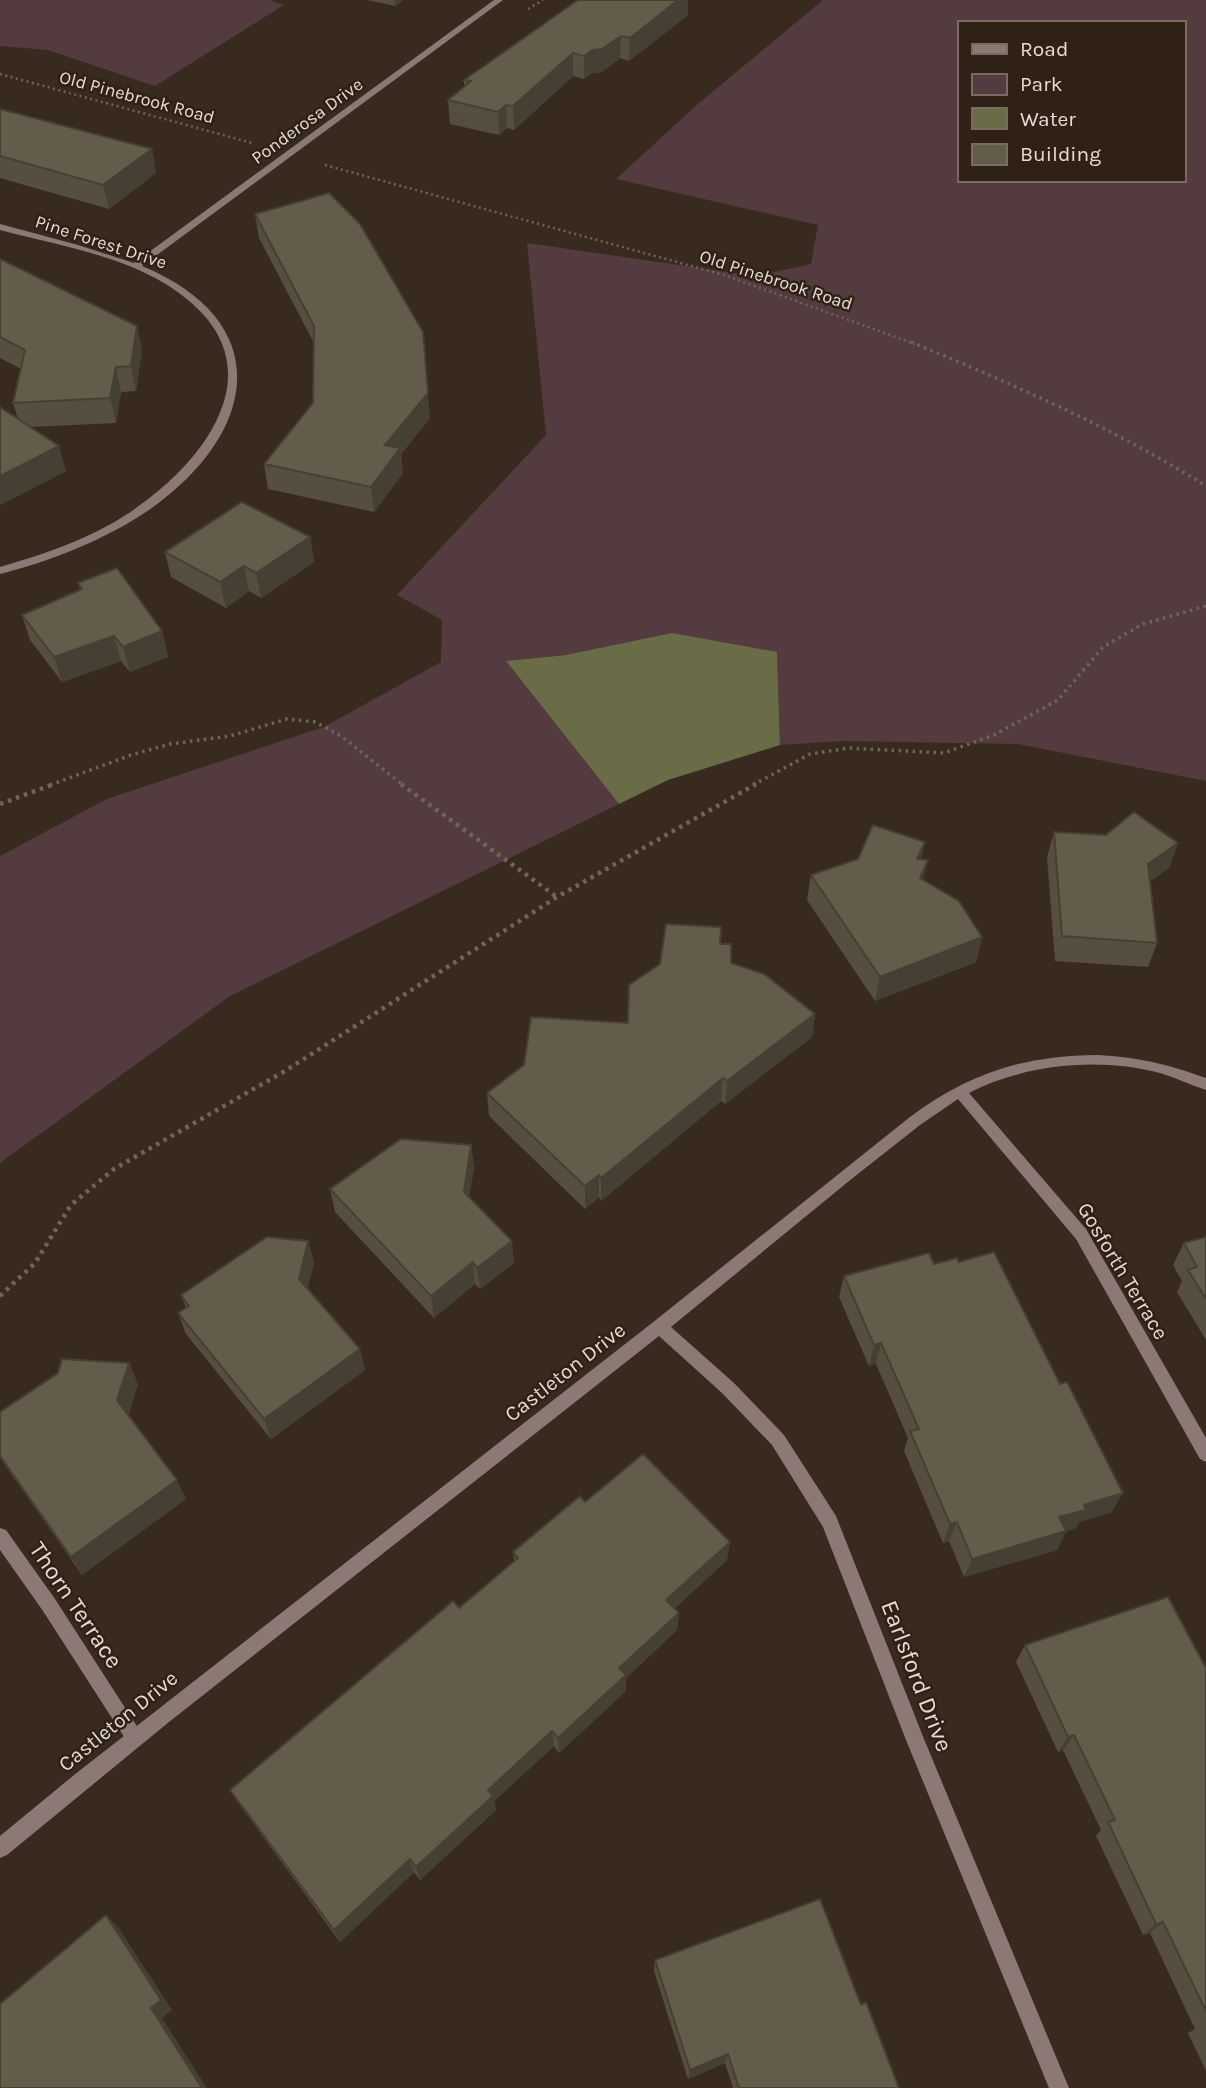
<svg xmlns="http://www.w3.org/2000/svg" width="1206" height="2088" font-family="Karla,sans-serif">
<rect width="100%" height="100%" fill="#392a1f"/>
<path fill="#543b40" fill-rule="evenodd" d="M 0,0 L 270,0 L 284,5 L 155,86 L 48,50 L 0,46 Z
M 823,0 L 1206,0 L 1206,781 L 1018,744 L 842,741 L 780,745 L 777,652 L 566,655 L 506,661 L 619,804 L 230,996 L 0,1163 L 0,856 L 107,799 L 324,727 L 441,662 L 442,620 L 397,595 L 546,435 L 527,243 L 755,276 L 811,264 L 818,225 L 616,179 L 699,103 ZM 959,23 L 1183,23 L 1183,180 L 959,180 Z"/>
<path fill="#696c46" d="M 672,633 L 777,652 L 780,745 L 668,780 L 619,804 L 506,661 L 566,655 Z"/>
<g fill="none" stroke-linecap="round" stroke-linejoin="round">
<path stroke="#71645a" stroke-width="2.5" stroke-dasharray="2 3.5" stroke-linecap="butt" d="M 528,9 L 543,0
M 0,74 L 252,143
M 325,165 L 724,275 L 915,344"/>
<path stroke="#71645a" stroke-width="3.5" stroke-dasharray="2.5 4.5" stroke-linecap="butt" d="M 911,342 C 1012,384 1114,428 1206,486
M 50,785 L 131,755 L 170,744 L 230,736 L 287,719 L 315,722 L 341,736 L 403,785
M 753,785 L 810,754 L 849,748 L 944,753 L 994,735 L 1058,700 L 1103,647 L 1143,624 L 1206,606"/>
<path stroke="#71645a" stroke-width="4.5" stroke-dasharray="3.5 5" stroke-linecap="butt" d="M 401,784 L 557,897
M 0,804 L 54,784
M 0,1296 L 35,1263 L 71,1205 L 114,1169 L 285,1071 L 557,897 L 756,784"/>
<path fill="#8c7874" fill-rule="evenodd" d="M 0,1528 L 6,1530 L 55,1599 L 140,1731 L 143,1737 L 140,1743 L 134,1746 L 128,1743 L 43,1611 L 0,1550 Z"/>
<path fill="#8c7874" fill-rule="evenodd" d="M 494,0 L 503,0 L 142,266 C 281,324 255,438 146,512 C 102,541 51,561 0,574 L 0,567 C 37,556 75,544 109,525 C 187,482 284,379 188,300 C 137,257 63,247 0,230 L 0,224 L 78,245 L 134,263 Z
M 1097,1055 C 1139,1057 1166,1064 1206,1078 L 1206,1090 C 1191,1085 1176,1078 1160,1073 C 1098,1057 1026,1064 969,1093 L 1086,1229 L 1206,1438 L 1206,1462 L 1200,1459 L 1076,1239 L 958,1099 L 920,1125 L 849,1181 L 671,1327 L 734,1383 L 784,1435 L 836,1516 L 924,1739 L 1069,2088 L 1049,2088 L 906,1740 L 823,1527 L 772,1445 L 722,1393 L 659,1336 L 169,1722 L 7,1855 L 0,1858 L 0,1836 L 74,1775 L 652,1323 L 910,1117 C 970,1073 1022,1056 1097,1055 Z"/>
</g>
<path fill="#564f40" d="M 367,0 L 403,0 L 395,6 Z
M 688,15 L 629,61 L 620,58 L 602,72 L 592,73 L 584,79 L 573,76 L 514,130 L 507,128 L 499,135 L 450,124 L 448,100 L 464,87 L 464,80 Z
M 0,109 L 152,149 L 156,173 L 109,209 L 0,178 Z
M 255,214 L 430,418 L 401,454 L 403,473 L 374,512 L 268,489 L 264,464 L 313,403 L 314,343 L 259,238 Z
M 0,259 L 137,326 L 142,350 L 136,391 L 121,392 L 116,423 L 30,427 L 66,471 L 0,505 L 0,407 L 18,419 L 13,403 L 21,369 L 0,358 Z
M 310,537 L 314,562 L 261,598 L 249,591 L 226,608 L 171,577 L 165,552 Z
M 78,583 L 162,631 L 168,657 L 130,672 L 121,661 L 62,682 L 30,640 L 22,615 L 80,590 Z
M 1054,832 L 1178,843 L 1169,868 L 1150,881 L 1157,943 L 1148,967 L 1055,961 L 1047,857 Z
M 921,860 L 923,880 L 982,937 L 976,962 L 875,1001 L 807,900 L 811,875 Z
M 720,944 L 731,963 L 815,1014 L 812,1037 L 725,1104 L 721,1101 L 601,1201 L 599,1197 L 585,1209 L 489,1116 L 487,1093 L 628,1023 Z
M 471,1145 L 474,1168 L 469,1197 L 514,1263 L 480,1289 L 475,1284 L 434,1318 L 335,1212 L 330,1189 Z
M 1206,1237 L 1206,1340 L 1177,1292 L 1182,1281 L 1173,1265 L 1184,1243 Z
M 308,1241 L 314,1263 L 307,1289 L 365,1370 L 271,1439 L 186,1334 L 178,1313 L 186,1308 L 181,1295 Z
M 959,1262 L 1112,1512 L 1079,1522 L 1076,1528 L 1066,1531 L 1057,1550 L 964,1577 L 949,1541 L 943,1543 L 904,1451 L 908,1438 L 876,1364 L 869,1366 L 839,1297 L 844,1276 Z
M 138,1384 L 128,1415 L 186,1499 L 82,1575 L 0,1458 L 0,1412 Z
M 585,1502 L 727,1560 L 675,1608 L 679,1613 L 677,1630 L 626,1678 L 626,1691 L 559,1753 L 554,1746 L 494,1801 L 496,1810 L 420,1880 L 414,1872 L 340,1942 L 239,1804 L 230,1790 L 459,1608 L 514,1561 L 513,1552 Z
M 1025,1645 L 1206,1668 L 1206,2071 L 1188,2033 L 1195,2029 L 1150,1933 L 1143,1935 L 1096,1836 L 1101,1830 L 1063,1750 L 1058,1752 L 1016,1662 Z
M 655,1960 L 861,2005 L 899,2088 L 733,2088 L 725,2063 L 688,2079 L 654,1971 Z"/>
<path fill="#464034" d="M 395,0 L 403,0 L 395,6 Z
M 678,0 L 688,0 L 688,15 L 629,61 L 630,38 Z
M 621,36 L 620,58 L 602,72 L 592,73 L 584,79 L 584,56 L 592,50 Z
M 573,53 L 573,76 L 514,130 L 513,106 Z
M 506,105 L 507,128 L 499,135 L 498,112 Z
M 152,149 L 156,173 L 109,209 L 103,185 Z
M 137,326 L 142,350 L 136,391 L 131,366 Z
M 423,332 L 430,418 L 401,454 L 403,473 L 374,512 L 371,487 Z
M 116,367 L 121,392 L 116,423 L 110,398 Z
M 59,446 L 66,471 L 0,505 L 0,476 Z
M 310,537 L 314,562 L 261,598 L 256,573 Z
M 244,566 L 249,591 L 226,608 L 220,582 Z
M 162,631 L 168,657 L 130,672 L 123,647 Z
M 114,636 L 121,661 L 62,682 L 54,657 Z
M 925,842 L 920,866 L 917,859 Z
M 1178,843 L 1169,868 L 1140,889 L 1148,864 Z
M 928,860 L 922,885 L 920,878 Z
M 982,937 L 976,962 L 875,1001 L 880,977 Z
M 815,1014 L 812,1037 L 725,1104 L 727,1081 Z
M 723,1078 L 721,1101 L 601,1201 L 601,1178 Z
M 471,1145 L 474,1168 L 466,1214 L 464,1192 Z
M 599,1175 L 599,1197 L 585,1209 L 585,1186 Z
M 308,1241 L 314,1263 L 305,1300 L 299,1279 Z
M 512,1241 L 514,1263 L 480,1289 L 477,1268 Z
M 473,1262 L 475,1284 L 434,1318 L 431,1296 Z
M 881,1343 L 876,1364 L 869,1366 L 874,1345 Z
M 360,1349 L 365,1370 L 271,1439 L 264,1419 Z
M 129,1363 L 138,1384 L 127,1420 L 117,1400 Z
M 177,1480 L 186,1499 L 82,1575 L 71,1557 Z
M 1123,1493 L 1112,1512 L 1079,1522 L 1076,1528 L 1049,1536 L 1059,1517 L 1084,1505 Z
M 957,1522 L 949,1541 L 943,1543 L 950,1524 Z
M 1066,1531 L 1057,1550 L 964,1577 L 972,1559 Z
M 730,1542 L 727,1560 L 665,1617 L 666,1600 Z
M 679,1613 L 677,1630 L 626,1678 L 626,1691 L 559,1753 L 558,1738 L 619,1668 Z
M 552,1731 L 554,1746 L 494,1801 L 496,1810 L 420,1880 L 416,1867 L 488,1790 Z
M 1074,1735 L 1063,1750 L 1058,1752 L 1068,1737 Z
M 410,1859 L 414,1872 L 340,1942 L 334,1930 Z
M 106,1915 L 118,1927 L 172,2010 L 162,2018 L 207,2088 L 202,2088 L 151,2008 Z
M 1163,1922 L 1150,1933 L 1143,1935 L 1156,1924 Z
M 728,2054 L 725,2063 L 688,2079 L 690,2070 Z"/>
<path fill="#645c4a" stroke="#464034" stroke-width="2" d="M 578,0 L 678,0 L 630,38 L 621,36 L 602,49 L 592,50 L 584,56 L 573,53 L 513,106 L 506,105 L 498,112 L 448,100 L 471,81 L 464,80 Z
M 0,109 L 152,149 L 103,185 L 0,156 Z
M 329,193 L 360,224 L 423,332 L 428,393 L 385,445 L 400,448 L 371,487 L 264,464 L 313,403 L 314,326 L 255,214 Z
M 0,259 L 137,326 L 131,366 L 116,367 L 110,398 L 13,403 L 25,350 L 0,337 Z
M 0,407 L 59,446 L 0,476 Z
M 242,502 L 310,537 L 256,573 L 244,566 L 220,582 L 165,552 Z
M 117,568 L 162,631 L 123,647 L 114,636 L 54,657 L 22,615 L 82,589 L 78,583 Z
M 1134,812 L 1178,843 L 1148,864 L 1157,943 L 1062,936 L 1054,832 L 1106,835 Z
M 873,825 L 925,842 L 917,859 L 928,860 L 920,878 L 959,901 L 982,937 L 880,977 L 811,875 L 858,859 Z
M 666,924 L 721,927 L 720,944 L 731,944 L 731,963 L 764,974 L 815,1014 L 727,1081 L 723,1078 L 601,1178 L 599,1175 L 585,1186 L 487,1093 L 524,1065 L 531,1017 L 628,1023 L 629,985 L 660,964 Z
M 401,1139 L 471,1145 L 464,1192 L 512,1241 L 477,1268 L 473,1262 L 431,1296 L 330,1189 Z
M 267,1237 L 308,1241 L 299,1279 L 360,1349 L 264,1419 L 178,1313 L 189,1306 L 181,1295 Z
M 1206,1237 L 1206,1299 L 1188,1270 L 1197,1267 L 1184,1243 Z
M 994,1252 L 1060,1384 L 1067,1382 L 1123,1493 L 1084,1505 L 1086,1510 L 1059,1517 L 1066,1531 L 972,1559 L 957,1522 L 950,1524 L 910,1431 L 919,1429 L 881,1343 L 874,1345 L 844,1276 L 929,1253 L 934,1264 L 957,1258 L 959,1262 Z
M 62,1359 L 129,1363 L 117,1400 L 177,1480 L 71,1557 L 0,1456 L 0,1412 L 58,1373 Z
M 643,1454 L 730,1542 L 666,1600 L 679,1613 L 619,1668 L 626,1675 L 558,1738 L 552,1731 L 488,1790 L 493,1796 L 416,1867 L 410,1859 L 334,1930 L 230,1790 L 453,1601 L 459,1608 L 518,1558 L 513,1552 L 580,1496 L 585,1502 Z
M 1168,1597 L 1206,1668 L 1206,2011 L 1163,1922 L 1156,1924 L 1108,1822 L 1115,1820 L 1074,1735 L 1068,1737 L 1025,1645 Z
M 820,1899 L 861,2005 L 866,2002 L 899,2088 L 739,2088 L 728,2054 L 690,2070 L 655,1960 Z
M 106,1915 L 161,2000 L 151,2008 L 202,2088 L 0,2088 L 0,2004 Z"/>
<g text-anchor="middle" stroke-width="5" stroke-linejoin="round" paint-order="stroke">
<g font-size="18" fill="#e6dcd5" stroke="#2f2116">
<text transform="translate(137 97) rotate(15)" y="6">Old Pinebrook Road</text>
<text transform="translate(307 121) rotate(-36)" y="6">Ponderosa Drive</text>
<text transform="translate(101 242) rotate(18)" y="6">Pine Forest Drive</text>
<text transform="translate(776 280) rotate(18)" y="6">Old Pinebrook Road</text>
</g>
<g font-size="21" fill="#e6dcd5" stroke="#2f2116">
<text transform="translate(1123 1271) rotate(59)" y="7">Gosforth Terrace</text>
<text transform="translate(565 1372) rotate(-38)" y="7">Castleton Drive</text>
<text transform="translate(118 1721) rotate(-39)" y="7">Castleton Drive</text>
</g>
<g font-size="24" fill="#e6dcd5" stroke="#2f2116">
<text transform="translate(76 1605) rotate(56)" y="8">Thorn Terrace</text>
<text transform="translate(917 1676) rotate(69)" y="8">Earlsford Drive</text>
</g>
</g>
<rect x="958" y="21" width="228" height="161" fill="#2f2116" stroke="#786c62" stroke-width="2"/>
<rect x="972" y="44" width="35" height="10" fill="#8c7874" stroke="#786c62" stroke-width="2"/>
<text x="1020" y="56" font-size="21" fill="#e6dcd5">Road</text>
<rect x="972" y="74" width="35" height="21" fill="#543b40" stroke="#786c62" stroke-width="2"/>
<text x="1020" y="91" font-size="21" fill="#e6dcd5">Park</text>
<rect x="972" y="108" width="35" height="21" fill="#696c46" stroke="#786c62" stroke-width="2"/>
<text x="1020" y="126" font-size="21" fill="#e6dcd5">Water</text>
<rect x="972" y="144" width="35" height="21" fill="#645c4a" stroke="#786c62" stroke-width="2"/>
<text x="1020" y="161" font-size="21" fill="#e6dcd5">Building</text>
</svg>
